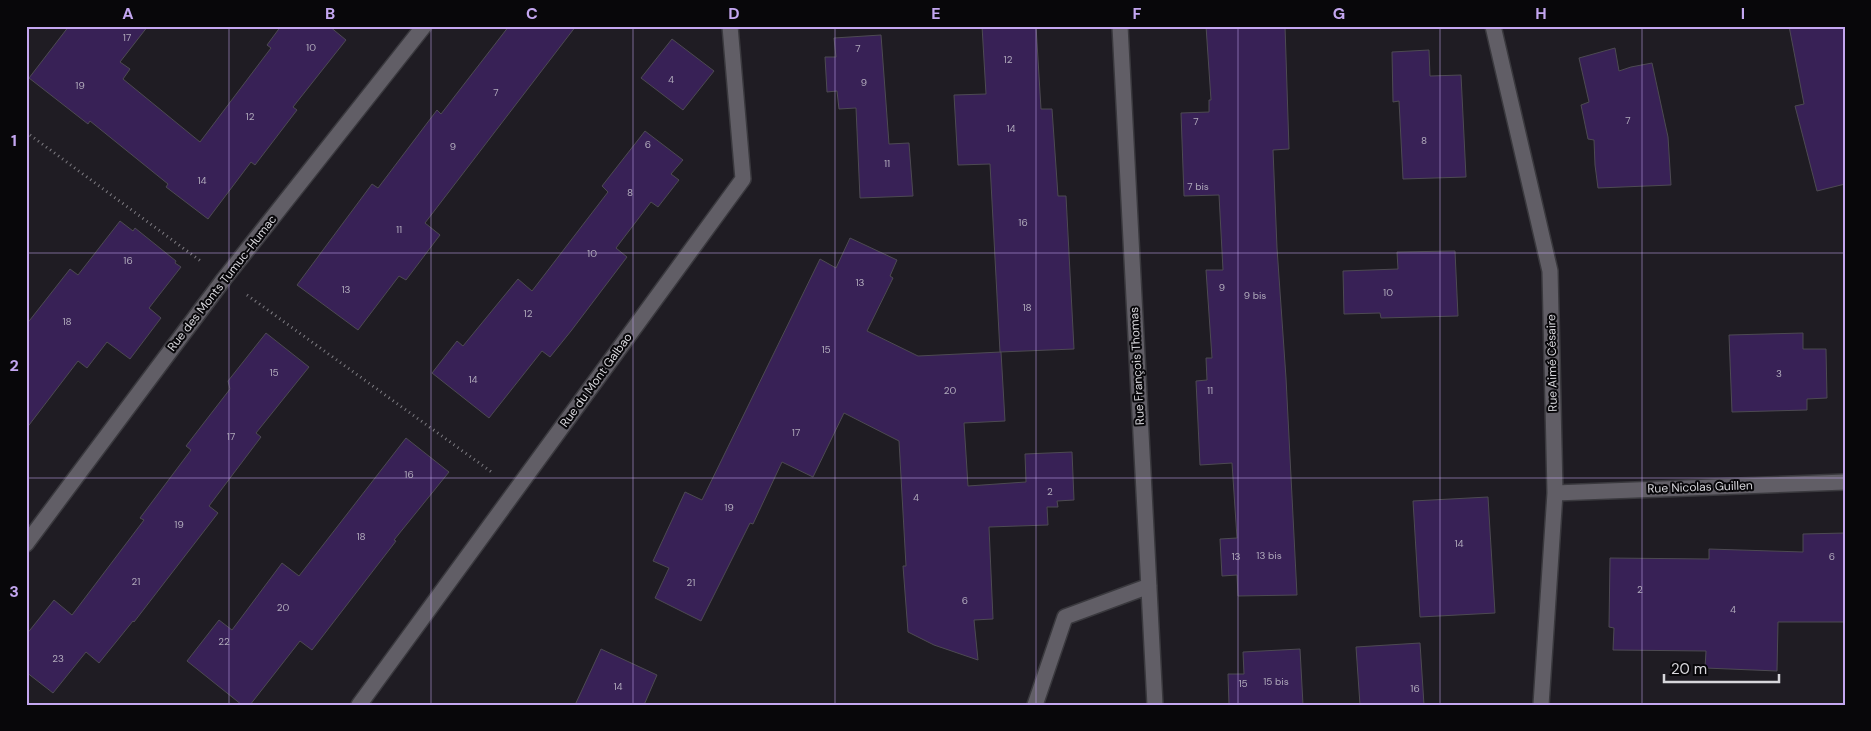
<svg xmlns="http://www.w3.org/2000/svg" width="1871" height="731" font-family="'DM Sans',sans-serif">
<rect width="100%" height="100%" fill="#1f1c23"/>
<path fill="#382156" stroke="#4d4a52" d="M 69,26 L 148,26 L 120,62 L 130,69 L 123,79 L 200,142 L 271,48 L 267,45 L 281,26 L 329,26 L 346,40 L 293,107 L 297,110 L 255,165 L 251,162 L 208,219 L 166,187 L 168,184 L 90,121 L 88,124 L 29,78 Z
M 509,26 L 576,26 L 425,223 L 440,235 L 406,280 L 399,276 L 358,330 L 297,285 L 372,184 L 378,188 L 437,110 L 441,114 Z
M 982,26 L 1036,26 L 1041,109 L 1052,109 L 1058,196 L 1066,196 L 1074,349 L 1000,352 L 990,164 L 958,165 L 954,95 L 986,94 Z
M 1206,26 L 1285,26 L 1289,149 L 1273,150 L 1277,248 L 1286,378 L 1297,595 L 1238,596 L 1237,575 L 1222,576 L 1220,539 L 1237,538 L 1232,463 L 1200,465 L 1196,381 L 1207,380 L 1206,358 L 1212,358 L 1206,270 L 1223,270 L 1219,195 L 1184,196 L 1181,113 L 1209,112 L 1209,100 L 1211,100 Z
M 1789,26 L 1845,26 L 1845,184 L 1817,191 L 1795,106 L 1804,104 Z
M 881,35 L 889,144 L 909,143 L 913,196 L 860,198 L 856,108 L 839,109 L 837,91 L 827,92 L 825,57 L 836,57 L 834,38 Z
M 672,39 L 714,71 L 683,110 L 641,78 Z
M 1615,48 L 1619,71 L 1631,67 L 1652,63 L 1668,137 L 1671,185 L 1598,188 L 1595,165 L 1594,140 L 1588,139 L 1581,105 L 1589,102 L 1579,58 Z
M 1429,50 L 1430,76 L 1461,75 L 1466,177 L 1403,179 L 1399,101 L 1393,102 L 1392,52 Z
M 645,131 L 683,160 L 671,174 L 679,180 L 658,207 L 651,202 L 616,248 L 627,257 L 571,331 L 550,357 L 542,351 L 489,418 L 432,373 L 457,341 L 463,346 L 518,279 L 532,291 L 608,192 L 602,186 Z
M 120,221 L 133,231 L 135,228 L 176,261 L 175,263 L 181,267 L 149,308 L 161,318 L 130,359 L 107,342 L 87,368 L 78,361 L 26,429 L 26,325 L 70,269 L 78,275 Z
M 850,238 L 897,260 L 890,276 L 893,278 L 867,331 L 918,356 L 1001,352 L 1005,421 L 964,423 L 968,486 L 1026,482 L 1025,454 L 1072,452 L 1074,500 L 1057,501 L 1058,507 L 1047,507 L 1048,525 L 989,527 L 993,619 L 974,620 L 978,660 L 934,645 L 908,632 L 903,566 L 906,566 L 899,441 L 844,413 L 813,477 L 782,462 L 753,524 L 750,523 L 701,621 L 655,598 L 669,568 L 653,561 L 685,492 L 702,500 L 820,259 L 836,268 Z
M 1455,251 L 1458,316 L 1381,318 L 1380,313 L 1344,314 L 1343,271 L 1398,269 L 1397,252 Z
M 266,333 L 309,367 L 256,433 L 261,437 L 209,506 L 218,513 L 134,622 L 133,621 L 99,663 L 86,652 L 53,693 L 26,672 L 26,635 L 54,600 L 72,615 L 144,520 L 140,518 L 191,450 L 186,446 L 230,389 L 228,381 Z
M 1803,333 L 1803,349 L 1826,349 L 1827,398 L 1807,399 L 1807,410 L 1732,412 L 1729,335 Z
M 406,438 L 449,472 L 394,540 L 396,541 L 312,650 L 300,641 L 250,705 L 242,705 L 187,661 L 219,620 L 232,630 L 282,563 L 299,576 Z
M 1488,497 L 1495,613 L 1420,617 L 1413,501 Z
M 1845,533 L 1845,622 L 1778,622 L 1777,671 L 1705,668 L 1706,651 L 1613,650 L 1614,628 L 1609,627 L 1610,558 L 1709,559 L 1709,549 L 1803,552 L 1803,534 Z
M 1420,643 L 1424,705 L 1360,705 L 1356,647 Z
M 601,649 L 657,675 L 644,705 L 575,705 Z
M 1300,649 L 1303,705 L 1229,705 L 1228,674 L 1244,674 L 1243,652 Z"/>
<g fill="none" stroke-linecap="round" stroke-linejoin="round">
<defs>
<path id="minor" d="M 1120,26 L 1155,705
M 1493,26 L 1550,271 L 1555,493 L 1541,705
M 1555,493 L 1845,482
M 26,544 L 224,279 L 424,26
M 359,705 L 743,179 L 730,26
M 1035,705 L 1065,617 L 1149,586"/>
</defs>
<use href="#minor" stroke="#3a393e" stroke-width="18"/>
<path stroke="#7e7c82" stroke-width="3" stroke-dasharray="1 4" stroke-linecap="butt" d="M 26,132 L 202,262
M 247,295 L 493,473"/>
<use href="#minor" stroke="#615e66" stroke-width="15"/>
</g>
<path fill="none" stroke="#c4a7f1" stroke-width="1" stroke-opacity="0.55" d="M 229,26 L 229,705M 431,26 L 431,705M 633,26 L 633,705M 835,26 L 835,705M 1036,26 L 1036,705M 1238,26 L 1238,705M 1440,26 L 1440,705M 1642,26 L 1642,705M 26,253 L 1845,253M 26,478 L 1845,478"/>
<g text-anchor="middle" stroke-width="4" stroke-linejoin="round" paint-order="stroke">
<g font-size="10" fill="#afa9ba">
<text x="127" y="41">17</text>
<text x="311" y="51">10</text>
<text x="858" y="52">7</text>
<text x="1008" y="63">12</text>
<text x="671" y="83">4</text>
<text x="864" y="86">9</text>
<text x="80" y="89">19</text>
<text x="496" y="96">7</text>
<text x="250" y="120">12</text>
<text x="1628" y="124">7</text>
<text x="1196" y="125">7</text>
<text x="1011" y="132">14</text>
<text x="1424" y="144">8</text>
<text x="648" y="148">6</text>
<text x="453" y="150">9</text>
<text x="887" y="167">11</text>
<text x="202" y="184">14</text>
<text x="1198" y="190">7 bis</text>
<text x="630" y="196">8</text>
<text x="1023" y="226">16</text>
<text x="399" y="233">11</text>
<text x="592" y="257">10</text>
<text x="128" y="264">16</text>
<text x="860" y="286">13</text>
<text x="1222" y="291">9</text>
<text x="346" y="293">13</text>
<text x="1388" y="296">10</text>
<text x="1255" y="299">9 bis</text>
<text x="1027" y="311">18</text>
<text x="528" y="317">12</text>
<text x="67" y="325">18</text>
<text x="826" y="353">15</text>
<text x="274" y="376">15</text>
<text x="1779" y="377">3</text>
<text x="473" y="383">14</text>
<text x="950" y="394">20</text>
<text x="1210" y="394">11</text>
<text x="796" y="436">17</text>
<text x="231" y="440">17</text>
<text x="409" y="478">16</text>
<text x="1050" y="495">2</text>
<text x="916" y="501">4</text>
<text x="729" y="511">19</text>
<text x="179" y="528">19</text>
<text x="361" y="540">18</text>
<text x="1459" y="547">14</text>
<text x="1269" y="559">13 bis</text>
<text x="1236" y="560">13</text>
<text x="1832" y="560">6</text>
<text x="136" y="585">21</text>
<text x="691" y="586">21</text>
<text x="1640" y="593">2</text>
<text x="965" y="604">6</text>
<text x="283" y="611">20</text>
<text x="1733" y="613">4</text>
<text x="224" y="645">22</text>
<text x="58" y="662">23</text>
<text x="1276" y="685">15 bis</text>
<text x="1243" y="687">15</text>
<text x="618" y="690">14</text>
<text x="1415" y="692">16</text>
</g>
<g font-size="12" fill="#d7d6db" stroke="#08070a">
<text transform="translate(222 283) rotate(-52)" y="4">Rue des Monts Tumuc-Humac</text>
<text transform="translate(1552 363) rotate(-91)" y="4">Rue Aimé Césaire</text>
<text transform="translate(1137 366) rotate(-93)" y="4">Rue François Thomas</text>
<text transform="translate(596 380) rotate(-54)" y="4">Rue du Mont Galbao</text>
<text transform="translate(1700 487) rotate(-2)" y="4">Rue Nicolas Guillen</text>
</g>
</g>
<rect width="1871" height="731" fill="none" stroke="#08070a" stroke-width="55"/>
<path d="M1664 674v8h115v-8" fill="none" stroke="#d7d6db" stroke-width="2.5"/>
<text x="1671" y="674" font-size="15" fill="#d7d6db" stroke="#08070a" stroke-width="4" paint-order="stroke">20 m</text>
<rect x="28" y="28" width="1816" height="676" fill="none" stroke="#c4a7f1" stroke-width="2"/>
<g font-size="16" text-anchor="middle" font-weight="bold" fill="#c4a7f1">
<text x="128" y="19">A</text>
<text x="330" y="19">B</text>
<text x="532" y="19">C</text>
<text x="734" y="19">D</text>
<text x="936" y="19">E</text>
<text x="1137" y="19">F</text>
<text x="1339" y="19">G</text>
<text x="1541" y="19">H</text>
<text x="1743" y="19">I</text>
<text x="14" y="146">1</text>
<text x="14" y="371">2</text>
<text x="14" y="597">3</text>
</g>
</svg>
